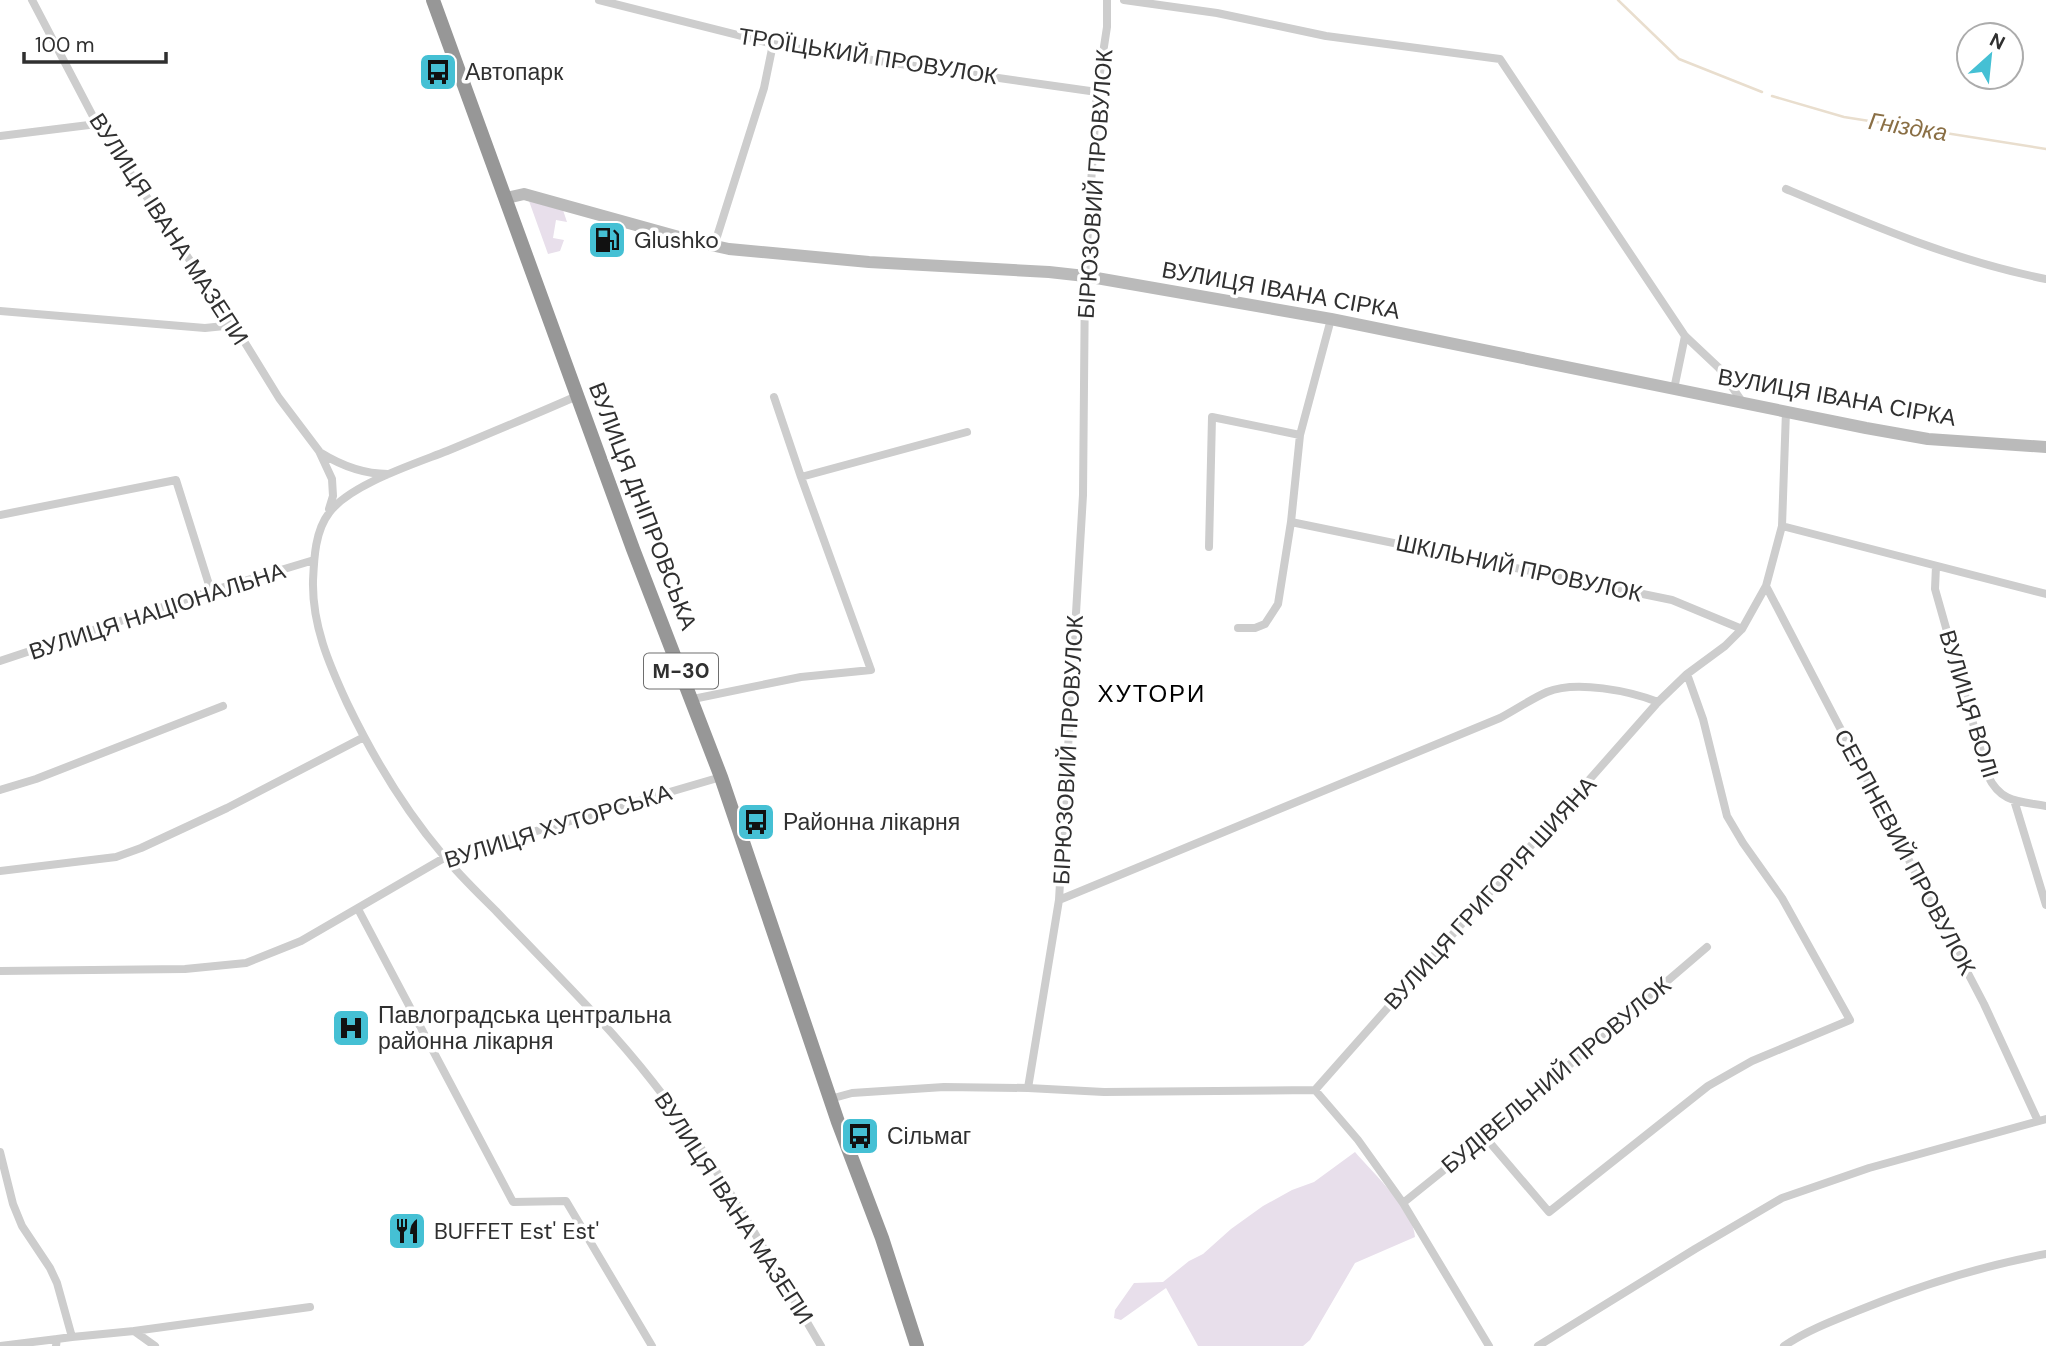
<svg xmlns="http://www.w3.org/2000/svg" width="2046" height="1346" font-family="'DM Sans',sans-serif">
<rect width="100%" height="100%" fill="#fff"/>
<path fill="#e8dfeb" d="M 529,201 L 563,210 L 567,222 L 556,220 L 553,238 L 564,240 L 560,251 L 548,254 Z
M 1355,1152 C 1372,1172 1414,1211 1415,1237 L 1355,1263 L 1310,1340 L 1303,1346 L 1198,1346 L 1166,1288 L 1121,1320 L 1114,1318 L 1115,1310 L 1134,1283 L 1163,1282 L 1189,1261 L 1203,1254 L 1231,1229 L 1263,1206 L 1292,1190 L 1314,1182 Z"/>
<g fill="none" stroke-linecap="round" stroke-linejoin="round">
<path stroke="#e9dece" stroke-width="2.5" d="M 1618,0 L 1679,59 L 1762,92
M 1772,96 L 1844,117 L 2046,149"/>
<path stroke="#cdcdcd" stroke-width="8" d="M 32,0 L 97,124 L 234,325 L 279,398 L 319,451 L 332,479 L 333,496 L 329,509
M 599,0 L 773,44 L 816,52 L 1097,92
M 1107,0 L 1107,27 L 1097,92 L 1085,276 L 1083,495 L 1059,900 L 1500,718 C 1515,710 1531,699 1547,692 C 1576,680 1630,691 1658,702
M 1124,0 L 1217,13 L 1326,36 L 1500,59 L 1685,336 L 1719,368 L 1743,403
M 0,136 L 97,124
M 1786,189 C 1871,225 1955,261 2046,279
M 714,246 L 764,88 L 773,44
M 0,311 L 205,328 L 234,325
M 1674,389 L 1685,336
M 577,396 C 534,415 490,433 447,451 C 414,464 349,485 329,513 C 315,531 314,559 313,581 C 312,625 329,664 347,703 C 373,757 404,809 443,855 C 459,875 478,893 496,911 C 549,967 605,1021 652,1081 C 717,1163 768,1256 821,1346
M 774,397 L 801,477 L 967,432
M 321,453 C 342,466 363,474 388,474
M 0,515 L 176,480 L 211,591
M 1291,522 L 1672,600 L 1742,629
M 1782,526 L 1786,411
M 1209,547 L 1212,417 L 1300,435
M 1936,566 L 1935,589 L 1988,776 C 2001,803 2019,801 2046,806
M 1766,586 L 1984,1004 L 2038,1121
M 1238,628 L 1255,628 L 1265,624 L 1278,604 L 1291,522 L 1300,435 L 1331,319
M 0,661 L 211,591 L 314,560
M 693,699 L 801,677 L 871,670 L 801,477
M 0,790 L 36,779 L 223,706
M 2014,800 L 2046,905
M 0,871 L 116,857 L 141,848 L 227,808 L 364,737
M 358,909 L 513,1202 L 566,1201 L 652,1346
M 0,971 L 185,969 L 246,963 L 301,941 L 444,858 L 721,777
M 1028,1088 L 1059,900
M 1315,1090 L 1358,1140 L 1403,1203 L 1489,1346
M 830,1099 L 852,1093 L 944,1087 L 1028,1088 L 1104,1092 L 1315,1090 L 1658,702 L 1687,674 L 1725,646 L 1742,629 L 1766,586 L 1782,526 L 2046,594
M 1485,1137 L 1549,1212 L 1708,1086 L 1752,1061 L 1850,1020 L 1782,898 L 1743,843 L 1727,816 L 1703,719 L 1687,674
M 0,1152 L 13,1204 L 22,1226 L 50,1268 L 57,1283 L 72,1337 L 57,1339 L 56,1346
M 1403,1203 L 1485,1137 L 1707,947
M 134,1331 L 310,1307
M 72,1337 L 134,1331 L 155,1346
M 0,1346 L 57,1339
M 1538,1346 L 1695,1249 L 1782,1198 L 1869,1168 L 2046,1119
M 1784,1346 C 1806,1331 1832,1321 1857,1311 C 1918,1286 1981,1266 2046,1254"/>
<path stroke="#bababa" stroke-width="12" d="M 507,198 L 524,194 L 697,242 L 729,249 L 869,262 L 1049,272 L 1085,276 L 1331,319 L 1866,428 L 1928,439 L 2046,447"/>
<path stroke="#979797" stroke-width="14" d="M 433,0 L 633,549 L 721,777 L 838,1122 L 882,1238 L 917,1346"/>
</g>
<defs>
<symbol id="bus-square" viewBox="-11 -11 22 22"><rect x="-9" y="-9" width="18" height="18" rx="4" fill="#45c0d4" stroke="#fff"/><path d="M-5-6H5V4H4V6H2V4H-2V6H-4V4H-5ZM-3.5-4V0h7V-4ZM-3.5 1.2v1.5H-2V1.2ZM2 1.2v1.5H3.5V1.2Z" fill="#111"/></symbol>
<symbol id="fuel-square" viewBox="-11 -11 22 22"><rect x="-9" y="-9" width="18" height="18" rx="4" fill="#45c0d4" stroke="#fff"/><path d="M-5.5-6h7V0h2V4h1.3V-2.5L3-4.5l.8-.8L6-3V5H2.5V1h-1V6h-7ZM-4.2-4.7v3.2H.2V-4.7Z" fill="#111"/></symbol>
<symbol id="hospital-square" viewBox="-11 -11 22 22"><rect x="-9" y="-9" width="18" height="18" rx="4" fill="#45c0d4" stroke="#fff"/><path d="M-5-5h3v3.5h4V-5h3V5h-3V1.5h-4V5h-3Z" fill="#111"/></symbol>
<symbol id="restaurant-square" viewBox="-11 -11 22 22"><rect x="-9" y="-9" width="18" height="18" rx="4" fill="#45c0d4" stroke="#fff"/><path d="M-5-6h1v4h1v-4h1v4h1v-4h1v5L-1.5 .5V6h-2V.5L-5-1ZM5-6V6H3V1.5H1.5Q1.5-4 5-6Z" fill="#111"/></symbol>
</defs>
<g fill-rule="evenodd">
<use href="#bus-square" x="416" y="50" width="44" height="44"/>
<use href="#fuel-square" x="585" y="218" width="44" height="44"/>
<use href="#bus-square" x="734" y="800" width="44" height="44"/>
<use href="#hospital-square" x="329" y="1006" width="44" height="44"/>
<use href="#bus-square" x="838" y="1114" width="44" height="44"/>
<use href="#restaurant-square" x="385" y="1209" width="44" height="44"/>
</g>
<g text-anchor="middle" stroke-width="7" stroke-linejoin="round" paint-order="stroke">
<rect fill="#fff" stroke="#6e6e6e" stroke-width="2" x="644" y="653.5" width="74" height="35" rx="5"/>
<g font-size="21" font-weight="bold" fill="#303030">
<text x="681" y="678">М-30</text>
</g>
<g font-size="23" fill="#303030" stroke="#fff">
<text transform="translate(868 56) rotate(9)" y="8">ТРОЇЦЬКИЙ ПРОВУЛОК</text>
<text transform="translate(1095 184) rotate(-86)" y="8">БІРЮЗОВИЙ ПРОВУЛОК</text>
<text transform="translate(169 229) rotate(57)" y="8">ВУЛИЦЯ ІВАНА МАЗЕПИ</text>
<text transform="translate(1281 290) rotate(10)" y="8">ВУЛИЦЯ ІВАНА СІРКА</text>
<text transform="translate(1837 397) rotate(10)" y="8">ВУЛИЦЯ ІВАНА СІРКА</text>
<text transform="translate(643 506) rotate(69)" y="8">ВУЛИЦЯ ДНІПРОВСЬКА</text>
<text transform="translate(1519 568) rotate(12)" y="8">ШКІЛЬНИЙ ПРОВУЛОК</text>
<text transform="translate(157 611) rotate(-18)" y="8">ВУЛИЦЯ НАЦІОНАЛЬНА</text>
<text transform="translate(1969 704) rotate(73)" y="8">ВУЛИЦЯ ВОЛІ</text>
<text transform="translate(1068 750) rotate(-87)" y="8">БІРЮЗОВИЙ ПРОВУЛОК</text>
<text transform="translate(558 826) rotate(-17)" y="8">ВУЛИЦЯ ХУТОРСЬКА</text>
<text transform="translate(1905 852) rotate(62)" y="8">СЕРПНЕВИЙ ПРОВУЛОК</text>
<text transform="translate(1490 893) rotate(-48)" y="8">ВУЛИЦЯ ГРИГОРІЯ ШИЯНА</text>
<text transform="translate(1556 1075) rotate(-40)" y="8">БУДІВЕЛЬНИЙ ПРОВУЛОК</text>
<text transform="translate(734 1208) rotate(57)" y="8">ВУЛИЦЯ ІВАНА МАЗЕПИ</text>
</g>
<g font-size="23" fill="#303030" stroke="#fff" text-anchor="start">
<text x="465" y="80">Автопарк</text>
<text x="634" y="248">Glushko</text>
<text x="783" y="830">Районна лікарня</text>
<text x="378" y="1023">Павлоградська центральна<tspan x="378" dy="26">районна лікарня</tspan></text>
<text x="887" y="1144">Сільмаг</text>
<text x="434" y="1239">BUFFET Est' Est'</text>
</g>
<g font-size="24" font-style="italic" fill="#8a6f45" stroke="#fff">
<text transform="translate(1908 127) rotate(9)" y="8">Гніздка</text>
</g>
<g font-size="24" letter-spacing="2" fill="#000" stroke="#fff">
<text x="1152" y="702">ХУТОРИ</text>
</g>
</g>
<g transform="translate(1990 56) rotate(27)"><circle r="33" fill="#ffffff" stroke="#acacac" stroke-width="2"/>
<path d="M0-5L12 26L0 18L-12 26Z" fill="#45c0d4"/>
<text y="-10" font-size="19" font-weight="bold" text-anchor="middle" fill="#303030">N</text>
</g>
<path d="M24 52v10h142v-10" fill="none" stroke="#303030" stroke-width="3.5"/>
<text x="35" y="52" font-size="21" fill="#303030" stroke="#ffffff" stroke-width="5" paint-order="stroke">100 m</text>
</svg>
